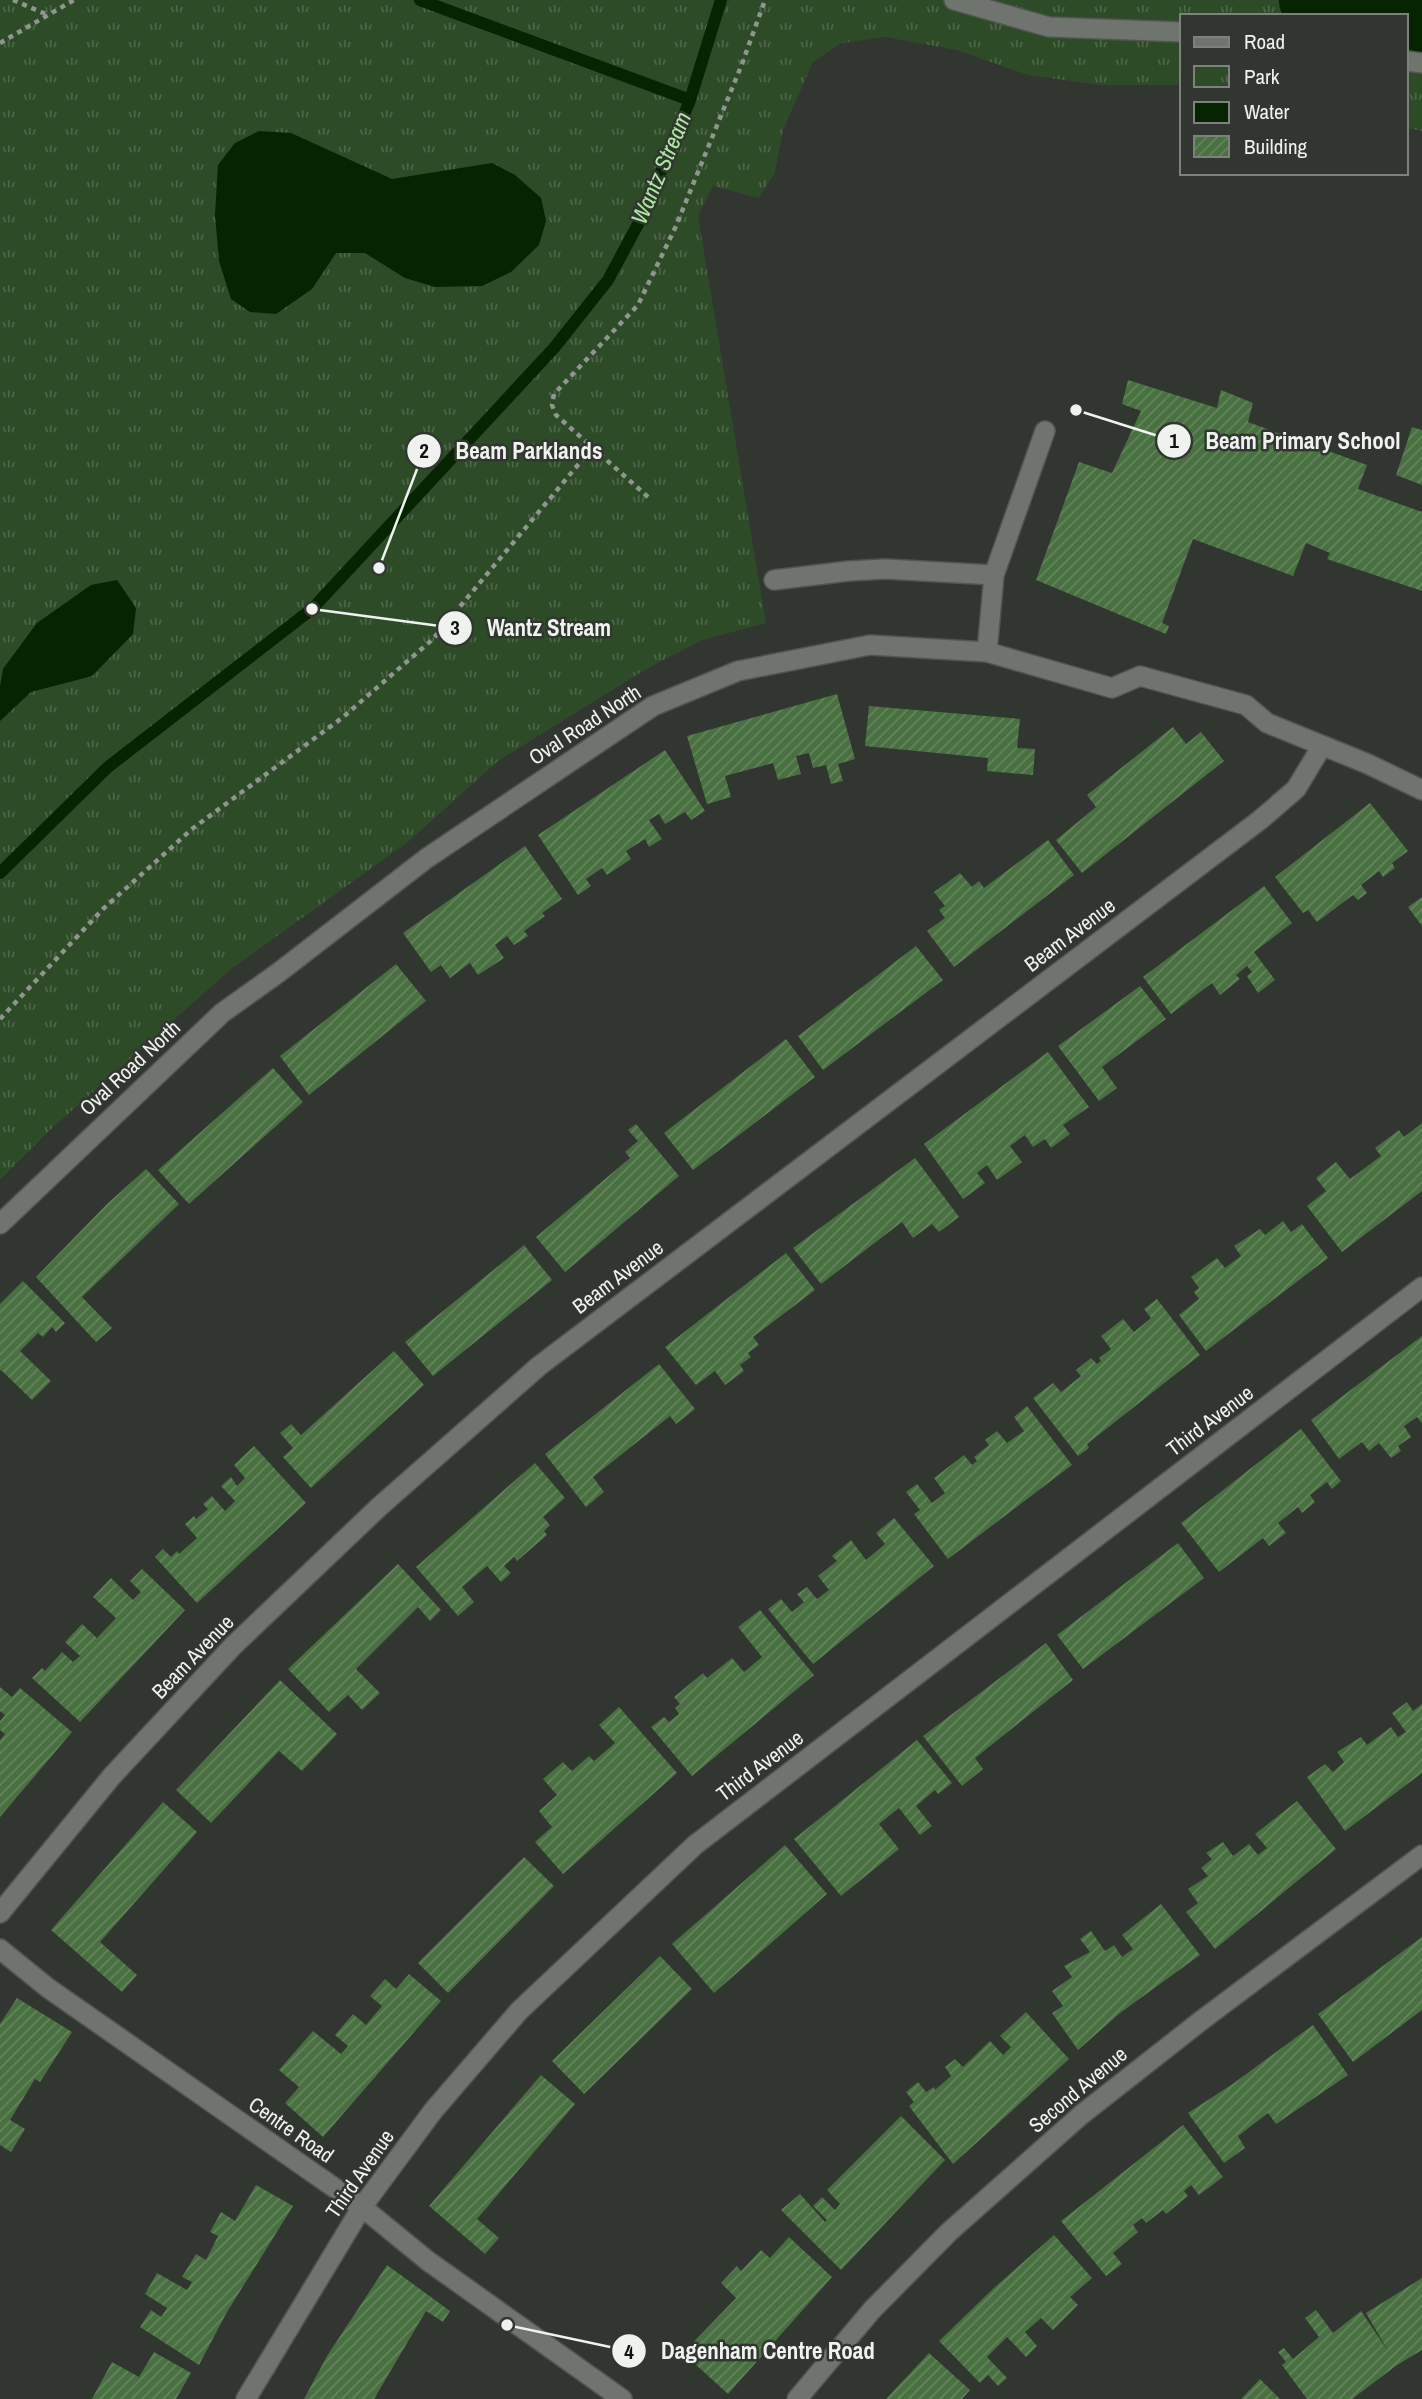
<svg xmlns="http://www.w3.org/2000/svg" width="1422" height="2399" font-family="'Archivo Narrow',sans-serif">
<defs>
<pattern id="park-tufts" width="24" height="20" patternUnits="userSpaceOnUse" patternTransform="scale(1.75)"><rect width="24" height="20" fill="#2e4b28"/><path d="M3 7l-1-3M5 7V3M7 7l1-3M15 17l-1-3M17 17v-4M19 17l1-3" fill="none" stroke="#4d6548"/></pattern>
<pattern id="building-hatch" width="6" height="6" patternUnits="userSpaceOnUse" patternTransform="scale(1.75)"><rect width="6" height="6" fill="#487040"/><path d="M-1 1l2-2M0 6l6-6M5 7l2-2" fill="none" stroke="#63855c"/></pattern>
</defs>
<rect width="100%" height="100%" fill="#323631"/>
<path fill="url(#park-tufts)" d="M 0,0 L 1422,0 L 1422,131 L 1406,128 L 1406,16 L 1182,16 L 1182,85 L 1101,85 L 1028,75 L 957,50 L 885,37 L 841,43 L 813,62 L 783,130 L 775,172 L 759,198 L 713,186 L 698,216 L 766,623 L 702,640 L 643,671 L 498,761 L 408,842 L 231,969 L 50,1130 L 0,1180 Z"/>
<path fill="#062302" d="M 259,131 L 291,133 L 392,179 L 492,163 L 515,175 L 541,198 L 546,221 L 539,245 L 511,272 L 482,286 L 435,287 L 405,278 L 365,253 L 336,253 L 312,289 L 276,314 L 250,312 L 231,299 L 219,261 L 215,215 L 218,165 L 235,143 Z
M 117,580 L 136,608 L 133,634 L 92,676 L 31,692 L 0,721 L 0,686 L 3,669 L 37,623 L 91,585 Z"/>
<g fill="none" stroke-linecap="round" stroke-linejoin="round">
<path stroke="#062302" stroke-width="12" d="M 420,0 L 690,100
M 0,873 L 108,767 L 312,609 L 554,348 L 608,280 L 644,213 L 690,100 L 721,0"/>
<path stroke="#062302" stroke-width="70" d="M 1314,0 L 1422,17"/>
</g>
<path fill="url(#building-hatch)" d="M 1128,380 L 1217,408 L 1221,390 L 1253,403 L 1248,422 L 1367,465 L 1358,489 L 1422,512 L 1422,591 L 1327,559 L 1330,553 L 1306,543 L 1293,576 L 1193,539 L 1162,623 L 1169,626 L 1166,634 L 1036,580 L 1079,462 L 1112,473 L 1141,411 L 1122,404 Z
M 1412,427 L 1422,430 L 1422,485 L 1396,475 Z
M 837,694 L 855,759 L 838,764 L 843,781 L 831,784 L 826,765 L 813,768 L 809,753 L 796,756 L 801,774 L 778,780 L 773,763 L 725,776 L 731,797 L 707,804 L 687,736 Z
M 869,706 L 1020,719 L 1017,748 L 1035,749 L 1033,775 L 987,771 L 988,758 L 865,746 Z
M 1173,727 L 1186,744 L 1201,732 L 1224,761 L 1082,873 L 1056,840 L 1096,807 L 1087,795 Z
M 665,750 L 705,811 L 691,820 L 685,812 L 665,824 L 659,814 L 649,820 L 662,839 L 649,847 L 645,839 L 626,851 L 631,859 L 607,875 L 602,868 L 586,879 L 591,886 L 578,895 L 538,835 Z
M 1370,803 L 1408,851 L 1392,863 L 1395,868 L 1383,877 L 1379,871 L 1361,885 L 1367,893 L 1358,900 L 1353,895 L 1317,922 L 1308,910 L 1303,913 L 1275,877 Z
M 1048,840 L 1074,875 L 954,967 L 927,931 L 945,918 L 939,910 L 945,906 L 934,892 L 960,873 L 972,887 L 979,881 L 984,888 Z
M 525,846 L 562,899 L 542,913 L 545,916 L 524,931 L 528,936 L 514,945 L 507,936 L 495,945 L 504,958 L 478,975 L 470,963 L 450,978 L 441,965 L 431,972 L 403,933 Z
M 1264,886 L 1292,923 L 1254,952 L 1275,980 L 1258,993 L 1247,976 L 1252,972 L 1247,966 L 1236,975 L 1240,979 L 1220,995 L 1212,983 L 1171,1014 L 1143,977 Z
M 1422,897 L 1422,926 L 1408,907 Z
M 916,946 L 943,980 L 823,1070 L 798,1036 Z
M 396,964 L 426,1001 L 309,1095 L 280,1056 Z
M 1140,986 L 1166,1019 L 1102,1067 L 1117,1088 L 1099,1101 L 1058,1046 Z
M 786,1039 L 815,1077 L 693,1170 L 664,1133 Z
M 1048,1052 L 1089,1107 L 1063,1125 L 1070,1134 L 1051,1148 L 1045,1139 L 1033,1147 L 1025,1135 L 1010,1146 L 1022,1162 L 997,1180 L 987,1165 L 977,1173 L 985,1183 L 963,1199 L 924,1144 Z
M 273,1068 L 303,1102 L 189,1204 L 158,1170 Z
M 1422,1123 L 1422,1191 L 1342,1252 L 1307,1206 L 1326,1191 L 1316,1178 L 1336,1162 L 1350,1179 L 1381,1156 L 1375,1148 L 1399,1130 L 1404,1137 Z
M 636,1124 L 679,1176 L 565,1272 L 536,1237 L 630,1158 L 625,1152 L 638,1141 L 628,1130 Z
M 915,1158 L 959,1217 L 939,1232 L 932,1224 L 913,1238 L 902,1222 L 821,1284 L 793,1248 Z
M 146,1169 L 179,1204 L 82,1297 L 112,1328 L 96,1342 L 36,1277 L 107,1204 Z
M 1283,1221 L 1291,1232 L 1302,1224 L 1328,1258 L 1206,1351 L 1179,1315 L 1199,1299 L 1194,1292 L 1199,1288 L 1191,1277 L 1217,1258 L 1225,1268 L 1241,1256 L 1234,1246 L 1260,1229 L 1265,1235 Z
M 524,1245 L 552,1280 L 433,1376 L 405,1342 Z
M 786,1253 L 815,1290 L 753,1337 L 759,1345 L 748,1353 L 751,1357 L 740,1365 L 744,1371 L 725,1385 L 715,1371 L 696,1385 L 665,1347 Z
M 23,1281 L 65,1323 L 56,1332 L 52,1327 L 43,1337 L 38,1333 L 20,1351 L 51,1381 L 32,1400 L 1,1370 L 0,1371 L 0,1304 Z
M 1157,1299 L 1200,1355 L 1087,1444 L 1089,1448 L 1078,1456 L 1033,1398 L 1053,1383 L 1061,1392 L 1081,1376 L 1076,1370 L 1091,1358 L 1097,1364 L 1101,1361 L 1099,1358 L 1111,1349 L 1101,1336 L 1123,1319 L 1134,1332 L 1151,1318 L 1144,1309 Z
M 1422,1336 L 1422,1423 L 1417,1417 L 1404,1426 L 1411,1437 L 1398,1446 L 1401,1451 L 1391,1458 L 1379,1443 L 1369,1451 L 1362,1442 L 1339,1459 L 1311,1420 Z
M 394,1351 L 424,1385 L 311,1488 L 283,1457 L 293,1448 L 280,1433 L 291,1424 L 301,1435 Z
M 659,1364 L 695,1409 L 676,1424 L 670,1416 L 593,1477 L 604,1492 L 586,1507 L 545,1454 Z
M 1027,1406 L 1072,1465 L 948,1559 L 914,1514 L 920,1510 L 906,1492 L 917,1484 L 932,1503 L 945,1493 L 934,1478 L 964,1455 L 972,1465 L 977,1461 L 974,1457 L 989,1445 L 985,1440 L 997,1431 L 1007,1443 L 1024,1431 L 1014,1417 Z
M 1301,1429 L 1341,1481 L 1332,1489 L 1327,1482 L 1310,1495 L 1315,1502 L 1302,1513 L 1298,1507 L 1278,1523 L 1286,1533 L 1269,1546 L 1263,1538 L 1219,1572 L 1181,1523 Z
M 254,1446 L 306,1503 L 197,1603 L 155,1557 L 163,1549 L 171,1557 L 177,1551 L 179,1554 L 197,1538 L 185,1524 L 194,1516 L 196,1519 L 208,1509 L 203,1504 L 212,1496 L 225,1511 L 235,1501 L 221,1486 L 231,1477 L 237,1486 L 245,1478 L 234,1465 Z
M 535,1463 L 565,1498 L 543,1517 L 550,1525 L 544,1531 L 547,1535 L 517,1561 L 514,1557 L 504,1566 L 511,1573 L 501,1582 L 487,1566 L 462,1587 L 474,1602 L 458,1616 L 416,1567 Z
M 894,1518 L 934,1566 L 813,1664 L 768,1609 L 781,1599 L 792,1612 L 804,1602 L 797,1594 L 807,1587 L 817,1599 L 829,1590 L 818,1576 L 837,1561 L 832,1556 L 851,1540 L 866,1560 L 885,1544 L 876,1533 Z
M 1178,1543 L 1204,1578 L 1083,1669 L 1057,1635 Z
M 398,1564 L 441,1610 L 430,1621 L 418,1607 L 356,1669 L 380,1693 L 362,1710 L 348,1695 L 329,1712 L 288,1669 Z
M 142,1569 L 185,1610 L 80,1722 L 32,1678 L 42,1668 L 45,1671 L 62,1652 L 73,1662 L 80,1656 L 65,1642 L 82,1624 L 97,1638 L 116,1618 L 93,1597 L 111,1578 L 133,1600 L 141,1592 L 130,1581 Z
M 760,1610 L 814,1675 L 692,1776 L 651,1727 L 664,1717 L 669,1722 L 679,1714 L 675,1708 L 680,1704 L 674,1697 L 703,1673 L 707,1678 L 732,1658 L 744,1672 L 762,1657 L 738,1627 Z
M 1046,1643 L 1073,1680 L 975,1758 L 983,1769 L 962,1786 L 923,1736 Z
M 280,1680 L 337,1734 L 302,1771 L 279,1751 L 211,1823 L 176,1790 Z
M 0,1687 L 12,1697 L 20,1688 L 72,1732 L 0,1817 L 0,1740 L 5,1734 L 0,1730 L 0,1721 L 5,1715 L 0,1711 Z
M 1407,1702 L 1413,1711 L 1422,1704 L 1422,1773 L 1345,1831 L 1307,1777 L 1325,1764 L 1333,1772 L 1344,1762 L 1337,1752 L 1361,1737 L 1367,1745 L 1391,1727 L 1398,1737 L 1406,1732 L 1392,1713 Z
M 619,1707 L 677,1773 L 563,1874 L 535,1842 L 552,1827 L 539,1811 L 557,1795 L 543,1779 L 563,1762 L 572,1771 L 589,1756 L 594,1761 L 615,1743 L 599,1725 Z
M 917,1740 L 952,1783 L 938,1794 L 935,1790 L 916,1806 L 932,1826 L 920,1835 L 899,1808 L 879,1824 L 899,1849 L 841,1896 L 794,1839 Z
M 1297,1801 L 1336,1849 L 1215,1949 L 1186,1912 L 1198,1903 L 1188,1889 L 1208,1876 L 1201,1868 L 1212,1859 L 1206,1853 L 1223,1842 L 1233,1856 L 1249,1844 L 1258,1855 L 1267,1848 L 1255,1834 Z
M 163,1802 L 197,1832 L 100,1942 L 137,1975 L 122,1992 L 51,1930 Z
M 785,1845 L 827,1894 L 714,1993 L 672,1944 Z
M 524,1857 L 554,1886 L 448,1993 L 418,1963 Z
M 1161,1904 L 1200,1955 L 1120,2013 L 1078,2050 L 1052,2013 L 1063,2006 L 1052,1991 L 1072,1977 L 1064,1966 L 1090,1952 L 1080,1939 L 1091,1931 L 1105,1951 L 1114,1945 L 1122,1957 L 1133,1949 L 1122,1935 Z
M 1422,1937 L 1422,2010 L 1353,2062 L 1318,2014 Z
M 660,1956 L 692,1989 L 584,2094 L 552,2061 Z
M 409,1974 L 441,2001 L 323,2137 L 285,2103 L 299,2087 L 279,2070 L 313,2031 L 341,2054 L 348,2046 L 335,2035 L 353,2014 L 366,2025 L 382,2006 L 370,1996 L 385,1979 L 396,1989 Z
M 17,1998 L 72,2032 L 40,2082 L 35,2079 L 10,2120 L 25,2129 L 11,2152 L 0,2145 L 0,2024 Z
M 1026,2012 L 1069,2059 L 953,2164 L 909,2106 L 914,2102 L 906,2092 L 918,2082 L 926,2092 L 934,2087 L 935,2090 L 951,2076 L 945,2067 L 955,2059 L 963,2067 L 990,2041 L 1003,2055 L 1011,2047 L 1000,2036 Z
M 1313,2025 L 1348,2075 L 1276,2124 L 1268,2113 L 1238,2136 L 1245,2148 L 1224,2163 L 1188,2113 L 1234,2083 Z
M 541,2075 L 575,2104 L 477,2219 L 499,2238 L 485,2254 L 429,2206 Z
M 901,2116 L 945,2160 L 841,2270 L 781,2210 L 800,2194 L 825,2222 L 827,2220 L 813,2206 L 822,2197 L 835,2210 L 840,2204 L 827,2190 Z
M 1183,2125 L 1223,2177 L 1199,2195 L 1191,2185 L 1184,2191 L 1188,2196 L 1166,2214 L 1163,2210 L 1146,2223 L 1142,2218 L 1133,2225 L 1138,2232 L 1113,2253 L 1122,2264 L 1106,2276 L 1061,2221 Z
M 256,2185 L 293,2206 L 227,2312 L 199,2365 L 140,2327 L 151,2310 L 161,2317 L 167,2308 L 145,2294 L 157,2273 L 187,2290 L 192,2282 L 182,2277 L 196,2254 L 206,2260 L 218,2236 L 210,2232 L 221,2212 L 235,2221 Z
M 1054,2235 L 1092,2278 L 1070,2297 L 1078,2305 L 1053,2330 L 1041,2318 L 1025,2332 L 1037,2346 L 1026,2357 L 1007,2337 L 987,2357 L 1007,2378 L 998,2386 L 988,2375 L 980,2383 L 939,2341 L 995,2287 Z
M 789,2237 L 832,2277 L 728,2394 L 683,2353 L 736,2298 L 721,2283 L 737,2266 L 741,2271 L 761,2250 L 770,2258 Z
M 387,2265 L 450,2311 L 443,2322 L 426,2311 L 374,2399 L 304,2399 L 327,2356 Z
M 1422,2278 L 1422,2350 L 1397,2365 L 1352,2399 L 1307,2399 L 1282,2365 L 1286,2362 L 1278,2352 L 1284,2348 L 1293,2359 L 1319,2337 L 1305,2318 L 1316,2310 L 1333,2333 L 1361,2311 L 1388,2351 L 1366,2313 Z
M 154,2352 L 191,2373 L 176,2399 L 92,2399 L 112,2362 L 139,2377 Z
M 929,2353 L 970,2390 L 962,2399 L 886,2399 Z
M 1260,2379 L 1280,2399 L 1241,2399 Z"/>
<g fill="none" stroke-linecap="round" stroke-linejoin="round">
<defs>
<path id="service" d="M 954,0 L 1049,27 L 1182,32
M 1406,61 L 1422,63
M 774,580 L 849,571 L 885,569 L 994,575
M 987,652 L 994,575 L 1045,431"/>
<path id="minor" d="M 0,1224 L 222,1013 L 278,973 L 427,858 L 653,706 L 738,671 L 870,645 L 987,652 L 1112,688 L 1140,676 L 1246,705 L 1267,723 L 1368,764 L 1422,790
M 0,1913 L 112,1776 L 233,1646 L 379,1507 L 539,1366 L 1260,820 L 1296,789 L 1322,746
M 0,1949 L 48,1988 L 362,2207 L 428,2261 L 622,2399
M 246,2399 L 362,2207 L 433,2111 L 519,2011 L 695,1845 L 1422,1287
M 797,2399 L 872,2310 L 949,2232 L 1081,2115 L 1202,2020 L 1422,1855"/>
</defs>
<use href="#service" stroke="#515550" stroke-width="22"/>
<use href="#minor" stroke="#515550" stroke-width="22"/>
<path stroke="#919590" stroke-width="4.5" stroke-dasharray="5 5" stroke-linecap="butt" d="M 13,0 L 48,15
M 0,43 L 74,0
M 648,497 L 556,415 L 552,405 L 554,394 L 638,305 L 676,226 L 742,64 L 765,0
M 0,1019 L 103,909 L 192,829 L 342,718 L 433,639 L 592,448"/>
<use href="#service" stroke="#6f746e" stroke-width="19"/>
<use href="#minor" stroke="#6f746e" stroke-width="19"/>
</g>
<g text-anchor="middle" stroke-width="5" stroke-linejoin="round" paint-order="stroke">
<g font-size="21" fill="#eff2ee" stroke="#323631">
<text transform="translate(585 725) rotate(-33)" y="7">Oval Road North</text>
<text transform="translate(1070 935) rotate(-37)" y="7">Beam Avenue</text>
<text transform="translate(130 1068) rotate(-43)" y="7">Oval Road North</text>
<text transform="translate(618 1277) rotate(-37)" y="7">Beam Avenue</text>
<text transform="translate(1210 1421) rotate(-37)" y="7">Third Avenue</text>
<text transform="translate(193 1657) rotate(-46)" y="7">Beam Avenue</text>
<text transform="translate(760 1766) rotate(-37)" y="7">Third Avenue</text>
<text transform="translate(1078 2090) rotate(-40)" y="7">Second Avenue</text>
<text transform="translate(291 2130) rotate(35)" y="7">Centre Road</text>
<text transform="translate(360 2174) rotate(-55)" y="7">Third Avenue</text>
</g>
<g font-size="23" font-style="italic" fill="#ace9a0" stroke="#323631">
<text transform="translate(661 168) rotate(-67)" y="8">Wantz Stream</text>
</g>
</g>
<path fill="none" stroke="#eff2ee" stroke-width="2.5" d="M1076 410L1174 441M379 568L424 451M312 609L455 628M507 2325L629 2351"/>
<g fill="#eff2ee" stroke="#323631" stroke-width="2.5">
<circle cx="1076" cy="410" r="7"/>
<circle cx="379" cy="568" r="7"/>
<circle cx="312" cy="609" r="7"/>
<circle cx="507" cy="2325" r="7"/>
<circle cx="1174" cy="441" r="18"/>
<circle cx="424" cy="451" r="18"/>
<circle cx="455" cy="628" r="18"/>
<circle cx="629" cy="2351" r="18"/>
</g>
<g font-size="21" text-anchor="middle" font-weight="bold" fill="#111">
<text x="1174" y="448">1</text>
<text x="424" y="458">2</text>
<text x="455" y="635">3</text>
<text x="629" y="2359">4</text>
</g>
<g font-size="23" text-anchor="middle" font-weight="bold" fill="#eff2ee" stroke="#323631" stroke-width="5" stroke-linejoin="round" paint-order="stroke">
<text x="1303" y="449">Beam Primary School</text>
<text x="529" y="459">Beam Parklands</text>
<text x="549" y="636">Wantz Stream</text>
<text x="768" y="2359">Dagenham Centre Road</text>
</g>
<rect x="1180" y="14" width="228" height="161" fill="#323631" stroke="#7e817d" stroke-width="2"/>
<rect x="1194" y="37" width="35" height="10" fill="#6f746e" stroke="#7e817d" stroke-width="2"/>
<text x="1244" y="49" font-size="21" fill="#eff2ee">Road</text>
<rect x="1194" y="66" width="35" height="21" fill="url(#park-tufts)" stroke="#7e817d" stroke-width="2"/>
<text x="1244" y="84" font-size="21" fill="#eff2ee">Park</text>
<rect x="1194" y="102" width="35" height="21" fill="#062302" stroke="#7e817d" stroke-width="2"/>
<text x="1244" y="119" font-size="21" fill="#eff2ee">Water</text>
<rect x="1194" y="136" width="35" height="21" fill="url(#building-hatch)" stroke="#7e817d" stroke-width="2"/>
<text x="1244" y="154" font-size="21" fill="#eff2ee">Building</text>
</svg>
